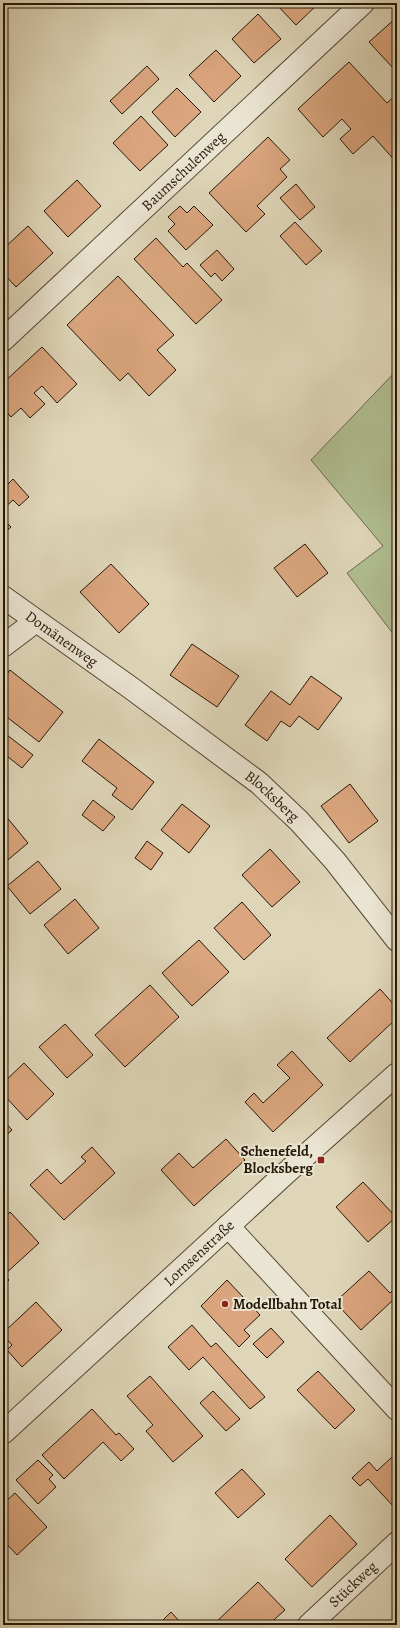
<svg xmlns="http://www.w3.org/2000/svg" width="400" height="1628" font-family="Alegreya,serif">
<rect width="100%" height="100%" fill="#dfd6b9"/>
<filter id="stains"><feTurbulence type="fractalNoise" baseFrequency=".005" numOctaves="4"/><feColorMatrix values="0 0 0 0 .2 0 0 0 0 .09 0 0 0 0 .02 0 0 0 .5 -.17"/></filter>
<radialGradient id="worn" r=".72"><stop offset=".6" stop-color="#630" stop-opacity="0"/><stop offset="1" stop-color="#630" stop-opacity=".3"/></radialGradient>
<path fill="#b0be91" stroke="#6a6b4c" d="M 397,370 L 397,639 L 347,573 L 383,546 L 311,460 Z"/>
<path fill="#dba67f" stroke="#241807" d="M 275,3 L 319,3 L 296,25 Z
M 258,14 L 281,39 L 254,63 L 232,39 Z
M 397,17 L 397,65 L 393,68 L 369,42 Z
M 216,50 L 241,76 L 214,102 L 189,75 Z
M 349,62 L 387,103 L 397,94 L 397,163 L 373,136 L 353,154 L 340,139 L 351,129 L 342,119 L 323,137 L 298,109 Z
M 147,66 L 159,79 L 122,114 L 110,101 Z
M 177,88 L 201,112 L 175,137 L 152,112 Z
M 141,116 L 168,145 L 140,171 L 113,143 Z
M 268,137 L 290,160 L 280,169 L 287,177 L 257,206 L 265,214 L 246,232 L 209,193 Z
M 77,180 L 101,206 L 68,237 L 44,211 Z
M 296,184 L 315,207 L 300,220 L 280,198 Z
M 180,206 L 187,213 L 194,206 L 213,225 L 186,250 L 168,231 L 175,224 L 168,217 Z
M 295,222 L 322,251 L 306,265 L 280,236 Z
M 28,226 L 53,253 L 16,287 L 3,273 L 3,249 Z
M 156,238 L 183,267 L 187,263 L 222,300 L 196,324 L 134,259 Z
M 217,250 L 234,269 L 222,281 L 215,273 L 211,277 L 200,265 Z
M 118,276 L 174,335 L 157,350 L 176,370 L 149,396 L 128,373 L 120,381 L 67,325 Z
M 42,347 L 77,384 L 57,403 L 42,386 L 34,393 L 45,404 L 30,418 L 21,408 L 11,417 L 3,408 L 3,383 Z
M 13,479 L 29,497 L 19,506 L 13,500 L 3,509 L 3,489 Z
M 3,519 L 11,527 L 3,534 Z
M 305,544 L 328,573 L 297,597 L 274,568 Z
M 111,564 L 149,604 L 119,633 L 80,592 Z
M 192,644 L 239,676 L 217,707 L 170,675 Z
M 10,670 L 63,712 L 39,742 L 3,714 L 3,679 Z
M 311,676 L 342,698 L 318,730 L 299,716 L 290,727 L 281,721 L 267,741 L 245,725 L 271,691 L 290,705 Z
M 3,732 L 33,755 L 22,768 L 3,753 Z
M 99,739 L 154,782 L 132,810 L 112,795 L 117,788 L 82,761 Z
M 350,784 L 378,821 L 349,843 L 321,806 Z
M 93,800 L 115,817 L 103,831 L 82,815 Z
M 182,804 L 210,826 L 189,853 L 161,830 Z
M 5,815 L 28,843 L 3,864 L 3,817 Z
M 147,841 L 163,853 L 151,870 L 135,858 Z
M 270,849 L 300,882 L 272,907 L 242,875 Z
M 38,861 L 61,889 L 30,914 L 7,886 Z
M 75,899 L 99,928 L 68,954 L 44,925 Z
M 242,902 L 271,935 L 244,960 L 214,928 Z
M 199,940 L 229,972 L 192,1006 L 162,973 Z
M 150,985 L 179,1017 L 125,1067 L 95,1035 Z
M 380,989 L 397,1008 L 397,1018 L 350,1062 L 327,1038 Z
M 65,1024 L 93,1055 L 67,1078 L 39,1047 Z
M 292,1051 L 323,1085 L 273,1132 L 245,1102 L 254,1093 L 263,1103 L 290,1078 L 277,1065 Z
M 24,1063 L 54,1094 L 27,1120 L 3,1094 L 3,1083 Z
M 3,1120 L 12,1130 L 3,1138 Z
M 226,1139 L 245,1160 L 194,1206 L 161,1170 L 179,1153 L 193,1168 Z
M 92,1147 L 115,1173 L 64,1220 L 30,1185 L 47,1169 L 61,1184 L 86,1161 L 81,1157 Z
M 363,1182 L 396,1217 L 368,1242 L 336,1207 Z
M 10,1212 L 39,1243 L 4,1275 L 9,1280 L 3,1286 L 3,1219 Z
M 369,1271 L 390,1293 L 397,1286 L 397,1306 L 392,1301 L 361,1330 L 335,1302 Z
M 227,1280 L 260,1315 L 244,1330 L 250,1336 L 239,1347 L 201,1306 Z
M 36,1302 L 62,1330 L 22,1367 L 7,1350 L 12,1345 L 3,1335 L 3,1333 Z
M 192,1325 L 211,1347 L 216,1343 L 265,1397 L 250,1409 L 203,1357 L 189,1370 L 168,1347 Z
M 271,1328 L 284,1342 L 267,1358 L 253,1344 Z
M 318,1371 L 355,1410 L 335,1429 L 297,1390 Z
M 150,1376 L 203,1436 L 173,1462 L 146,1431 L 153,1425 L 127,1396 Z
M 213,1391 L 240,1419 L 226,1431 L 200,1403 Z
M 92,1409 L 116,1435 L 119,1433 L 134,1449 L 121,1461 L 103,1442 L 64,1479 L 42,1455 Z
M 392,1457 L 397,1461 L 397,1504 L 394,1507 L 368,1479 L 360,1486 L 352,1478 L 369,1462 L 377,1471 Z
M 38,1460 L 53,1475 L 49,1479 L 56,1487 L 38,1504 L 16,1480 Z
M 242,1469 L 265,1494 L 238,1518 L 215,1493 Z
M 15,1493 L 47,1527 L 17,1555 L 3,1540 L 3,1504 Z
M 330,1515 L 357,1544 L 312,1587 L 285,1559 Z
M 258,1582 L 285,1610 L 268,1625 L 213,1625 Z
M 171,1612 L 183,1625 L 158,1625 Z
M 397,1616 L 397,1625 L 387,1625 Z"/>
<g fill="none" stroke-linecap="round" stroke-linejoin="round">
<defs>
<g id="minor">
<path id="s1" d="M 3,340 L 363,3"/>
<path id="s2" d="M 3,597 L 131,688 L 259,783 L 299,821 L 335,861 L 397,940"/>
<path d="M 3,646 L 36,621"/>
<path d="M 228,1226 L 397,1409"/>
<path id="s3" d="M 309,1625 L 397,1543"/>
</g>
<g id="tertiary">
<path id="s4" d="M 3,1433 L 286,1173 L 397,1074"/>
</g>
</defs>
<use href="#minor" stroke="#534834" stroke-width="24"/>
<use href="#tertiary" stroke="#534834" stroke-width="24"/>
<use href="#minor" stroke="#eae4d2" stroke-width="22"/>
<use href="#tertiary" stroke="#eae4d2" stroke-width="22"/>
</g>
<g fill="#8f2418" stroke="#eae4d2" stroke-width="1.5">
<rect x="317" y="1156" width="8" height="8" rx="2"/>
<circle cx="225" cy="1304" r="4"/>
</g>
<g text-anchor="middle" stroke-width="4" stroke-linejoin="round" paint-order="stroke">
<g font-size="15" fill="#241807" stroke="#eae4d2">
<text dy="5" stroke="none"><textPath href="#s1" startOffset="247">Baumschulenweg</textPath></text>
<text dy="5" stroke="none"><textPath href="#s2" startOffset="72">Domänenweg</textPath></text>
<text dy="5" stroke="none"><textPath href="#s2" startOffset="335">Blocksberg</textPath></text>
<text dy="5" stroke="none"><textPath href="#s4" startOffset="266">Lornsenstraße</textPath></text>
<text dy="5" stroke="none"><textPath href="#s3" startOffset="60">Stückweg</textPath></text>
</g>
<g font-size="15" font-weight="bold" fill="#241807" stroke="#eae4d2" text-anchor="end">
<text x="313" y="1156">Schenefeld,<tspan x="313" dy="17">Blocksberg</tspan></text>
<text x="233" y="1309" text-anchor="start">Modellbahn Total</text>
</g>
</g>
<rect width="400" height="1628" fill="none" stroke="#dfd6b9" stroke-width="16"/>
<rect x="4" y="4" width="392" height="1620" fill="none" stroke="#241807" stroke-width="2"/>
<rect x="8" y="8" width="384" height="1612" fill="none" stroke="#241807"/>
<rect width="100%" height="100%" filter="url(#stains)"/>
<rect width="100%" height="100%" fill="url(#worn)"/>
</svg>
